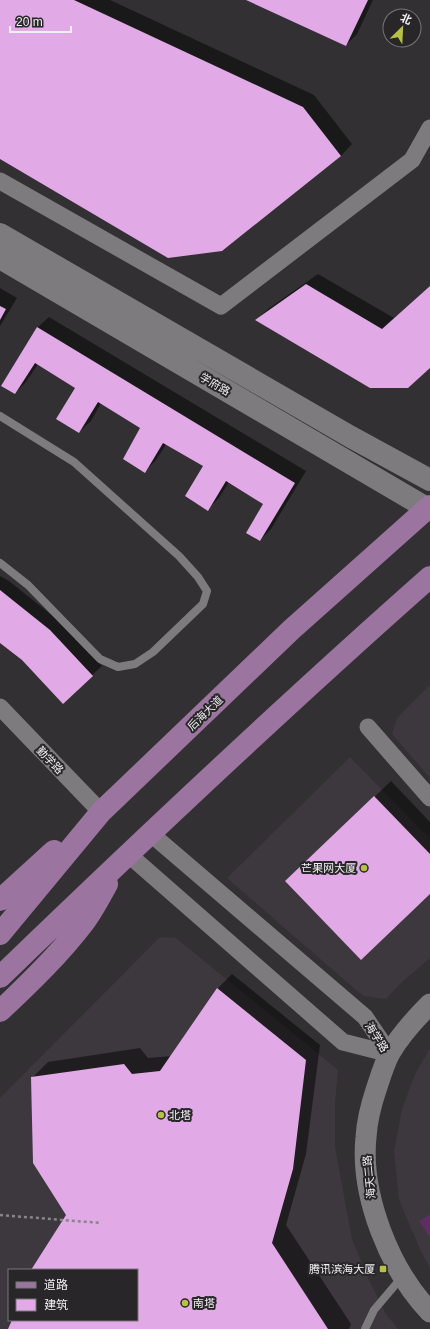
<svg xmlns="http://www.w3.org/2000/svg" width="430" height="1329" font-family="Helvetica,'Noto Sans SC',sans-serif">
<rect width="100%" height="100%" fill="#323032"/>
<path fill="#3d373e" fill-rule="evenodd" d="M 430,685 L 430,778 L 392,734 L 397,718 Z
M 350,757 L 430,839 L 430,958 L 401,983 L 386,999 L 363,996 L 227,878 Z
M 160,937 L 176,938 L 338,1070 L 335,1104 L 335,1147 L 352,1239 L 368,1278 L 386,1314 L 398,1329 L 0,1329 L 0,1098 ZM 9,1270 L 137,1270 L 137,1320 L 9,1320 Z
M 430,1048 L 430,1268 L 421,1252 L 399,1200 L 394,1152 L 402,1109 L 415,1074 Z"/>
<path fill="#5c2e61" d="M 430,1214 L 430,1238 L 419,1221 Z"/>
<path fill="#0007" d="M 0,0 L 110,0 L 314,95 L 352,144 L 341,156 L 0,158 Z
M 248,0 L 373,0 L 357,34 L 346,45 Z
M 318,274 L 394,318 L 430,286 L 430,366 L 257,320 L 268,309 Z
M 0,288 L 17,298 L 0,326 Z
M 49,317 L 306,471 L 271,529 L 260,540 L 265,503 L 229,482 L 219,498 L 208,509 L 204,466 L 167,443 L 156,460 L 145,471 L 142,428 L 101,403 L 91,421 L 79,432 L 77,388 L 38,364 L 26,382 L 15,393 L 37,328 Z
M 0,576 L 9,581 L 59,621 L 102,666 L 63,702 L 23,659 L 0,641 Z
M 391,781 L 430,822 L 430,893 L 302,866 Z
M 232,974 L 320,1045 L 306,1154 L 286,1225 L 351,1324 L 349,1329 L 9,1329 L 13,1320 L 137,1320 L 137,1270 L 32,1270 L 69,1217 L 32,1078 L 48,1062 L 140,1048 L 148,1058 L 172,1056 L 218,988 Z"/>
<path fill="#e1a9e6" d="M 0,0 L 74,0 L 303,107 L 341,156 L 222,251 L 168,258 L 0,159 Z
M 246,0 L 368,0 L 346,46 Z
M 306,284 L 382,329 L 430,286 L 430,368 L 408,388 L 370,388 L 255,320 Z
M 0,306 L 6,309 L 0,320 Z
M 37,327 L 295,483 L 260,541 L 246,533 L 263,504 L 226,481 L 208,511 L 185,496 L 203,466 L 163,443 L 145,473 L 123,459 L 140,428 L 98,402 L 79,433 L 56,419 L 75,388 L 35,363 L 15,394 L 1,386 Z
M 0,590 L 50,630 L 93,676 L 63,704 L 22,660 L 0,643 Z
M 374,796 L 430,854 L 430,894 L 361,960 L 285,881 Z
M 217,988 L 306,1060 L 293,1169 L 272,1243 L 328,1329 L 8,1329 L 12,1320 L 137,1320 L 137,1270 L 31,1270 L 66,1215 L 33,1163 L 31,1077 L 124,1064 L 132,1074 L 160,1071 Z"/>
<g fill="none" stroke-linecap="round" stroke-linejoin="round">
<path stroke="#888688" stroke-width="2.5" stroke-dasharray="3 3" stroke-linecap="butt" d="M 0,1215 L 101,1223"/>
<path stroke="#7e7b7e" stroke-width="8" d="M 0,416 L 74,462 L 179,556 L 198,577 L 207,591 L 203,604 L 153,652 L 135,664 L 118,667 L 100,659 L 28,585 L 0,563
M 365,1329 L 374,1310 L 402,1277"/>
<path stroke="#7e7b7e" stroke-width="17" d="M 0,181 L 221,306 L 412,160 L 430,128
M 0,707 L 101,812
M 368,727 L 430,798
M 150,833 L 365,1017 L 390,1054
M 128,854 L 343,1042 L 390,1054"/>
<path stroke="#7e7b7e" stroke-width="21" d="M 430,1004 C 415,1019 401,1034 390,1053 C 384,1064 380,1078 376,1090 C 371,1105 367,1121 366,1137 C 360,1196 390,1270 430,1312"/>
<path stroke="#7e7b7e" stroke-width="22" d="M 0,234 L 351,437 L 430,480
M 0,258 L 430,510"/>
<path stroke="#9c74a0" stroke-width="22" d="M 0,900 L 54,851
M 0,934 L 101,812 L 291,630 L 430,506
M 0,977 C 141,841 283,707 430,577
M 0,1011 C 30,983 60,954 85,921 C 93,910 100,897 107,884"/>
</g>
<g fill="#b8c147" stroke="#282629" stroke-width="1.5">
<circle cx="364" cy="868" r="4"/>
<circle cx="161" cy="1115" r="4"/>
<rect x="379" y="1265" width="8" height="8" rx="2"/>
<circle cx="185" cy="1303" r="4"/>
</g>
<g text-anchor="middle" stroke-width="4" stroke-linejoin="round" paint-order="stroke">
<g font-size="11" fill="#f1f0f1" stroke="#282629">
<text transform="translate(215 384) rotate(30)" y="4">学府路</text>
<text transform="translate(205 713) rotate(-44)" y="4">后海大道</text>
<text transform="translate(50 760) rotate(46)" y="4">勤学路</text>
<text transform="translate(377 1037) rotate(58)" y="4">海学路</text>
<text transform="translate(369 1177) rotate(-96)" y="4">海天二路</text>
</g>
<g font-size="11" fill="#f1f0f1" stroke="#282629" text-anchor="end">
<text x="356" y="872">芒果网大厦</text>
<text x="169" y="1119" text-anchor="start">北塔</text>
<text x="375" y="1273">腾讯滨海大厦</text>
<text x="193" y="1307" text-anchor="start">南塔</text>
</g>
</g>
<rect x="8" y="1269" width="130" height="52" fill="#282629" stroke="#787779"/>
<rect x="16" y="1282" width="20" height="6" fill="#9c74a0" stroke="#787779"/>
<text x="44" y="1289" font-size="12" fill="#f1f0f1">道路</text>
<rect x="16" y="1299" width="20" height="12" fill="#e1a9e6" stroke="#787779"/>
<text x="44" y="1309" font-size="12" fill="#f1f0f1">建筑</text>
<g transform="translate(402 28) rotate(24)"><circle r="19" fill="#282629" stroke="#787779"/>
<path d="M0-3L7 15L0 10L-7 15Z" fill="#b8c147"/>
<text y="-6" font-size="11" font-weight="bold" text-anchor="middle" fill="#f1f0f1">北</text>
</g>
<path d="M10 26v6h61v-6" fill="none" stroke="#f1f0f1" stroke-width="2"/>
<text x="16" y="26" font-size="12" fill="#f1f0f1" stroke="#282629" stroke-width="3" paint-order="stroke">20 m</text>
</svg>
